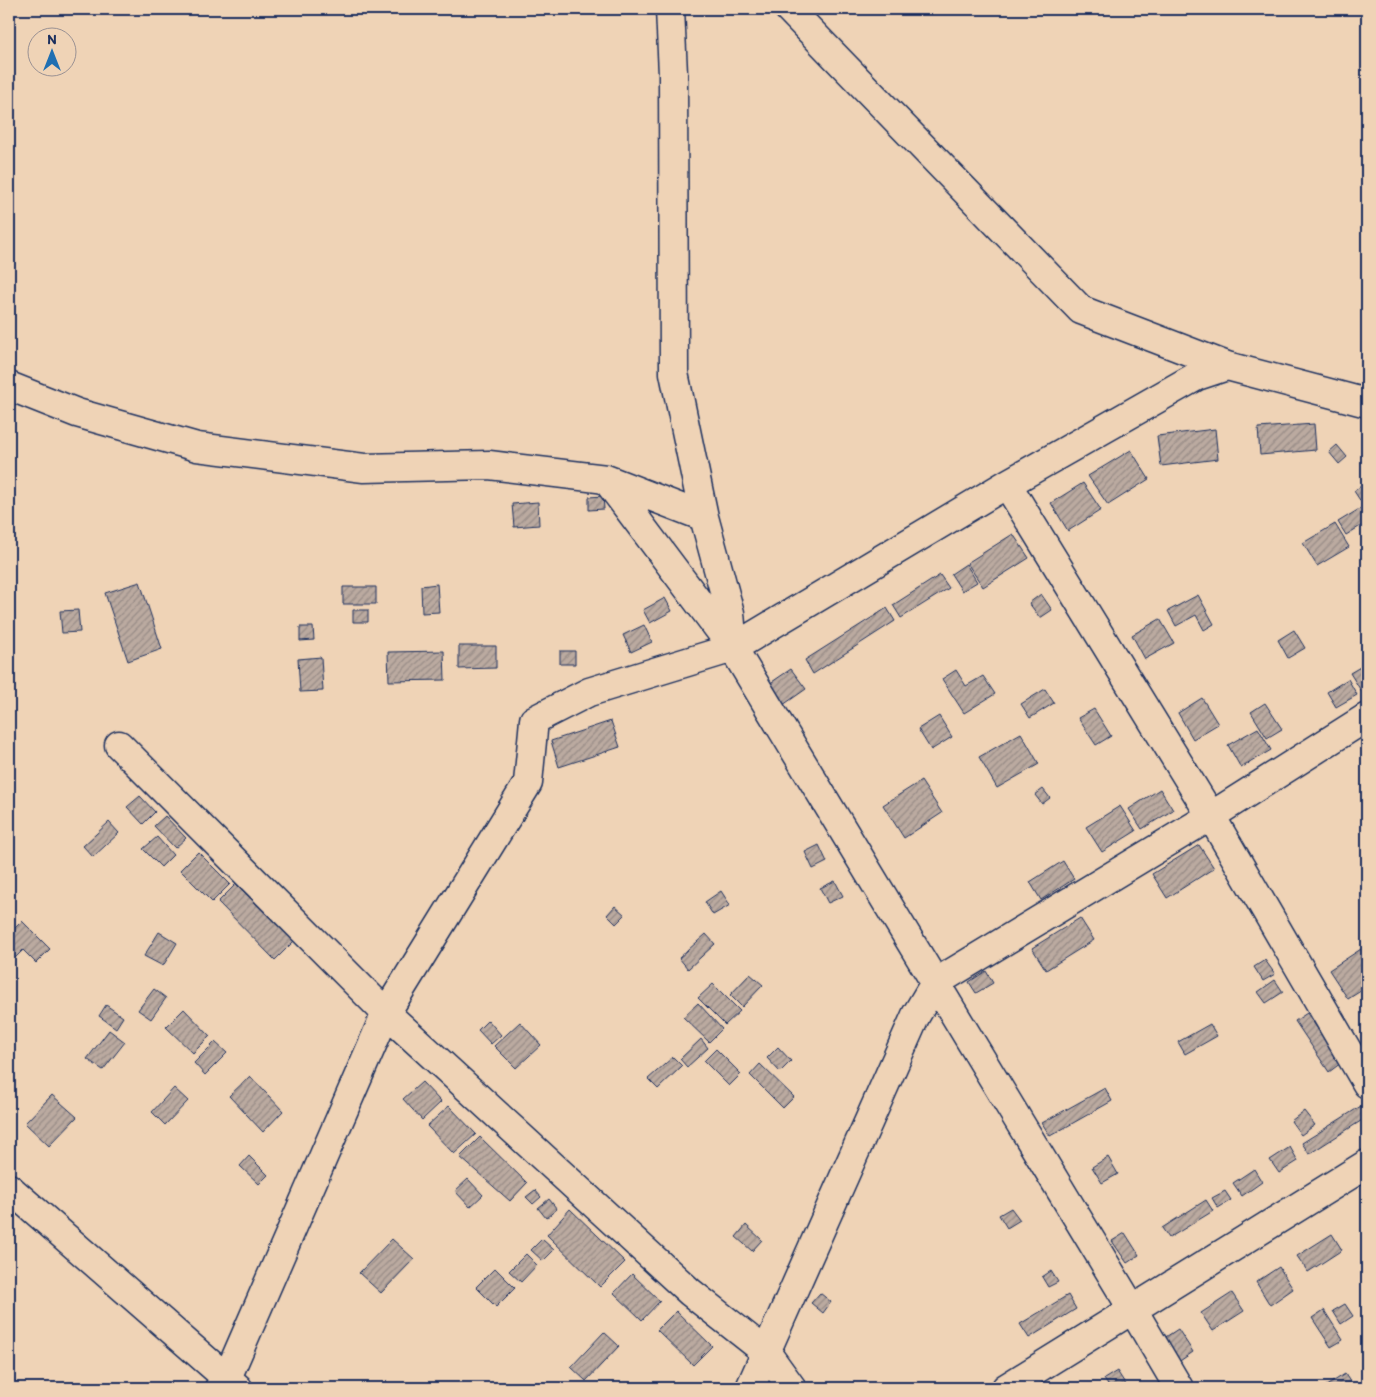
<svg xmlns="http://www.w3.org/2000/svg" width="1376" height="1397" font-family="Itim,sans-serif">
<defs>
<pattern id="building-hatch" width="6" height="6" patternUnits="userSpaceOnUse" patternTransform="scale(1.25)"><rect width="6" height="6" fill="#bbaaa0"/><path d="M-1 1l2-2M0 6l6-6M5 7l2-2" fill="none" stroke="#978b86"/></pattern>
</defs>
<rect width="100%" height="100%" fill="#efd3b6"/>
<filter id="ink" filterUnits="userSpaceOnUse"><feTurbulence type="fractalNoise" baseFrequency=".02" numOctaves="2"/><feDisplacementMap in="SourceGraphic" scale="10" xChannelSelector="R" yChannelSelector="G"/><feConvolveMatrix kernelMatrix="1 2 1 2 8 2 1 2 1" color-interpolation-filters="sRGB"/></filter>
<g filter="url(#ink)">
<path fill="url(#building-hatch)" stroke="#1b2f5e" d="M 1314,424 L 1316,450 L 1260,455 L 1258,428 Z
M 1215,429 L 1218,459 L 1161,466 L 1157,436 Z
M 1337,445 L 1347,457 L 1339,464 L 1329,452 Z
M 1131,450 L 1149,479 L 1108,505 L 1088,476 Z
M 1083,483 L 1101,510 L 1068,531 L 1051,503 Z
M 1364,484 L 1367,489 L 1367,511 L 1354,491 Z
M 603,496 L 604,509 L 589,510 L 589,497 Z
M 538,502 L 539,525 L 514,527 L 512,504 Z
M 1361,508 L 1367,518 L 1367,522 L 1346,535 L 1338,522 Z
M 1335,524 L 1349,547 L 1317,566 L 1303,543 Z
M 1013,534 L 1029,558 L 983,587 L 967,563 Z
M 966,564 L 977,582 L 962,591 L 951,574 Z
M 940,575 L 949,588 L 901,618 L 893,605 Z
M 140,582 L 162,649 L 128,661 L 105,593 Z
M 437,584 L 439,612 L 422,613 L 421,586 Z
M 343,587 L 376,587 L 376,604 L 343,604 Z
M 1041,594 L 1052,610 L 1040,618 L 1029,603 Z
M 1198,595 L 1214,624 L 1204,630 L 1196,615 L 1176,626 L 1168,611 Z
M 665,598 L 672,611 L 650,623 L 643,610 Z
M 887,608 L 895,621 L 813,674 L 805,660 Z
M 78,610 L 80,632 L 62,633 L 60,611 Z
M 353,610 L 368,610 L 368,622 L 353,622 Z
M 1160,619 L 1174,643 L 1145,659 L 1132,635 Z
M 644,625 L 652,642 L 631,652 L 623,635 Z
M 300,627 L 313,627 L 314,640 L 300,641 Z
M 1294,630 L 1305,648 L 1288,658 L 1278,640 Z
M 459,646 L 496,646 L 496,668 L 459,669 Z
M 444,651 L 445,680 L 389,681 L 388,652 Z
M 560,651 L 575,651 L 575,664 L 560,664 Z
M 321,657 L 323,691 L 300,692 L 298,659 Z
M 1367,663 L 1367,691 L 1363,694 L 1350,673 Z
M 791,669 L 806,689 L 783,705 L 769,684 Z
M 956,670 L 966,686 L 983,676 L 995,694 L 964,713 L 942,679 Z
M 1348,679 L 1357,695 L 1336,707 L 1327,692 Z
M 1045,689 L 1054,703 L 1030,718 L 1021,704 Z
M 1202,698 L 1218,724 L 1193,739 L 1178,713 Z
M 1265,703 L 1282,729 L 1267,738 L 1251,712 Z
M 1094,709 L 1111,736 L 1096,745 L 1078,718 Z
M 939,716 L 952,737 L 931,750 L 918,729 Z
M 611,721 L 620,747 L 559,767 L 551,741 Z
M 1258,728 L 1271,750 L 1241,768 L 1228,745 Z
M 1021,733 L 1039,764 L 997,788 L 979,757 Z
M 921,781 L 942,813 L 904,838 L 883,805 Z
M 1043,789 L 1050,798 L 1042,804 L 1035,795 Z
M 1160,789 L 1173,810 L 1142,829 L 1129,809 Z
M 140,796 L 155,812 L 143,824 L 127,807 Z
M 1120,806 L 1136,831 L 1102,852 L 1086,827 Z
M 165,816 L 186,838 L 175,848 L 154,826 Z
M 109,822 L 119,833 L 93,857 L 83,846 Z
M 157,837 L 173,855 L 161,867 L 143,849 Z
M 819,845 L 827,862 L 813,869 L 805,852 Z
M 1199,845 L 1214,868 L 1167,898 L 1152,874 Z
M 198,852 L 230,884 L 212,902 L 180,870 Z
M 1063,861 L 1074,879 L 1041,900 L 1030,882 Z
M 835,881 L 843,896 L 828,903 L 820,888 Z
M 236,884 L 294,941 L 275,960 L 218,902 Z
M 721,891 L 730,905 L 713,915 L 705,902 Z
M 615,906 L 625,915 L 616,924 L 607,915 Z
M 1080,918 L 1094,940 L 1046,970 L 1032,948 Z
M 22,921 L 50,949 L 36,963 L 23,950 L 15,958 L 9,952 L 9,934 Z
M 159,932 L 177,943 L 163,966 L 144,956 Z
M 706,934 L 715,944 L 688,969 L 679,958 Z
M 1361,949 L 1367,959 L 1367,987 L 1348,999 L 1329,970 Z
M 1265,960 L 1275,974 L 1263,981 L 1254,967 Z
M 986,971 L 993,983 L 976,993 L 969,982 Z
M 750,974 L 763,985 L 742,1007 L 730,995 Z
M 1275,980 L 1283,992 L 1266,1003 L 1258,992 Z
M 713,984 L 740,1011 L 725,1025 L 698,998 Z
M 154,989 L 166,998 L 151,1019 L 138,1010 Z
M 698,1003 L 722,1029 L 709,1042 L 683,1017 Z
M 106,1005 L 123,1017 L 116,1028 L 99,1016 Z
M 184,1009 L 210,1036 L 193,1053 L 166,1027 Z
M 1307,1013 L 1341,1063 L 1329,1072 L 1295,1021 Z
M 488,1020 L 501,1035 L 491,1044 L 478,1030 Z
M 520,1022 L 541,1045 L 516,1068 L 494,1046 Z
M 1210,1024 L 1217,1036 L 1185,1054 L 1178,1042 Z
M 109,1030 L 125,1042 L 103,1070 L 87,1059 Z
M 701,1039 L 708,1048 L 687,1067 L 680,1059 Z
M 215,1042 L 227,1053 L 205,1075 L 194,1063 Z
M 778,1047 L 791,1061 L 780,1072 L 767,1058 Z
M 716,1049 L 741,1074 L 729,1086 L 704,1061 Z
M 673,1057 L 682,1066 L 658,1089 L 648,1079 Z
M 760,1064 L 794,1097 L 783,1108 L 750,1075 Z
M 250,1076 L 283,1111 L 263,1132 L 229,1096 Z
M 422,1082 L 441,1102 L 422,1120 L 403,1099 Z
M 174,1088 L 188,1101 L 165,1125 L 152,1112 Z
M 1105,1088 L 1112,1101 L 1050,1136 L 1042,1123 Z
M 52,1095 L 77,1117 L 49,1146 L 25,1123 Z
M 449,1106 L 476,1134 L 454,1154 L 427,1126 Z
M 1361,1106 L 1367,1115 L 1367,1117 L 1309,1154 L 1302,1143 Z
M 1304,1111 L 1315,1125 L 1301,1135 L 1291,1121 Z
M 480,1137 L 527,1183 L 510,1201 L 460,1157 Z
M 1290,1147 L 1298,1161 L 1279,1173 L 1270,1160 Z
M 249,1156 L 268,1175 L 259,1184 L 240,1166 Z
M 1108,1157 L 1118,1174 L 1102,1183 L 1092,1167 Z
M 1254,1169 L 1262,1182 L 1242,1196 L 1233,1183 Z
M 468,1179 L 483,1195 L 470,1207 L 455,1191 Z
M 535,1190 L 541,1197 L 533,1204 L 526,1197 Z
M 1225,1191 L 1231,1200 L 1218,1208 L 1212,1198 Z
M 549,1199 L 557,1209 L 546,1218 L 538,1208 Z
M 1206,1200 L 1213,1211 L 1169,1238 L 1162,1228 Z
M 1011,1208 L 1020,1220 L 1007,1228 L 999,1215 Z
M 570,1209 L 625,1262 L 600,1287 L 547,1235 Z
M 746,1225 L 762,1240 L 752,1251 L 736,1237 Z
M 1125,1233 L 1139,1255 L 1127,1263 L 1112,1241 Z
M 1332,1234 L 1342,1250 L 1308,1272 L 1297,1256 Z
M 392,1239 L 414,1259 L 381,1293 L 359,1273 Z
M 542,1239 L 554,1250 L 543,1261 L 531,1250 Z
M 526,1254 L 537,1265 L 521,1282 L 509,1271 Z
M 1279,1267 L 1293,1289 L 1270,1305 L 1256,1282 Z
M 495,1268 L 515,1288 L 496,1307 L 476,1287 Z
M 1051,1271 L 1058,1282 L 1048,1287 L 1042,1277 Z
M 632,1274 L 660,1301 L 642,1320 L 614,1293 Z
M 820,1293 L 831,1302 L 823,1313 L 811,1303 Z
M 1232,1293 L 1244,1311 L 1213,1331 L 1201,1313 Z
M 1068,1295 L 1076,1309 L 1029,1338 L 1020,1324 Z
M 1345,1304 L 1353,1316 L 1341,1324 L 1333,1311 Z
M 1324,1310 L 1343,1340 L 1331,1347 L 1312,1318 Z
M 676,1311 L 712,1346 L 693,1365 L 657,1330 Z
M 1178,1329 L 1193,1352 L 1174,1365 L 1158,1342 Z
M 604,1332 L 619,1346 L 586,1381 L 571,1367 Z
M 1117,1371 L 1128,1388 L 1110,1388 L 1104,1379 Z
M 1345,1374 L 1354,1388 L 1323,1388 Z"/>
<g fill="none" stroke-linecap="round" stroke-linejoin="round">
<defs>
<path id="minor" d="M 670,9 L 673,74 L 674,373 L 704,517 L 730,613 L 733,648
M 789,9 L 1081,310 L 1227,366 L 1367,403
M 9,386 L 77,413 L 197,447 L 364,468 L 489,465 L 606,479 L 704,517
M 606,479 L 733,648 L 1133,1310 L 1179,1388
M 1007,484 L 1211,816 L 1367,1084
M 119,745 L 386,1013 L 690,1292 L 766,1352 L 792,1388
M 9,1188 L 238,1388
M 219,1388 L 227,1378 L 386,1013 L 528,783 L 534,720 L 589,692 L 733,648 L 1007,484 L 1197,376 L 1227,366
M 750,1388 L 916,1015 L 935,983 L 1211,816 L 1367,717
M 1006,1388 L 1367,1164"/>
</defs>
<use href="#minor" stroke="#1b2f5e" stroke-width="31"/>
<use href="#minor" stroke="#efd3b6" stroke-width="28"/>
</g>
</g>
<rect width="1376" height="1397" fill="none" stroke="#efd3b6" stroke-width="30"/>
<rect x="15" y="15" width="1346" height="1367" fill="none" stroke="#1b2f5e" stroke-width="2" filter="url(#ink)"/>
<g transform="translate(52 52)"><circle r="24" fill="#efd3b6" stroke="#9a9193"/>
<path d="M0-4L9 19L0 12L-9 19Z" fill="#1f6fb2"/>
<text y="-8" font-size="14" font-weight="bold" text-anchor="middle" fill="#1b2f5e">N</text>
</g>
</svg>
